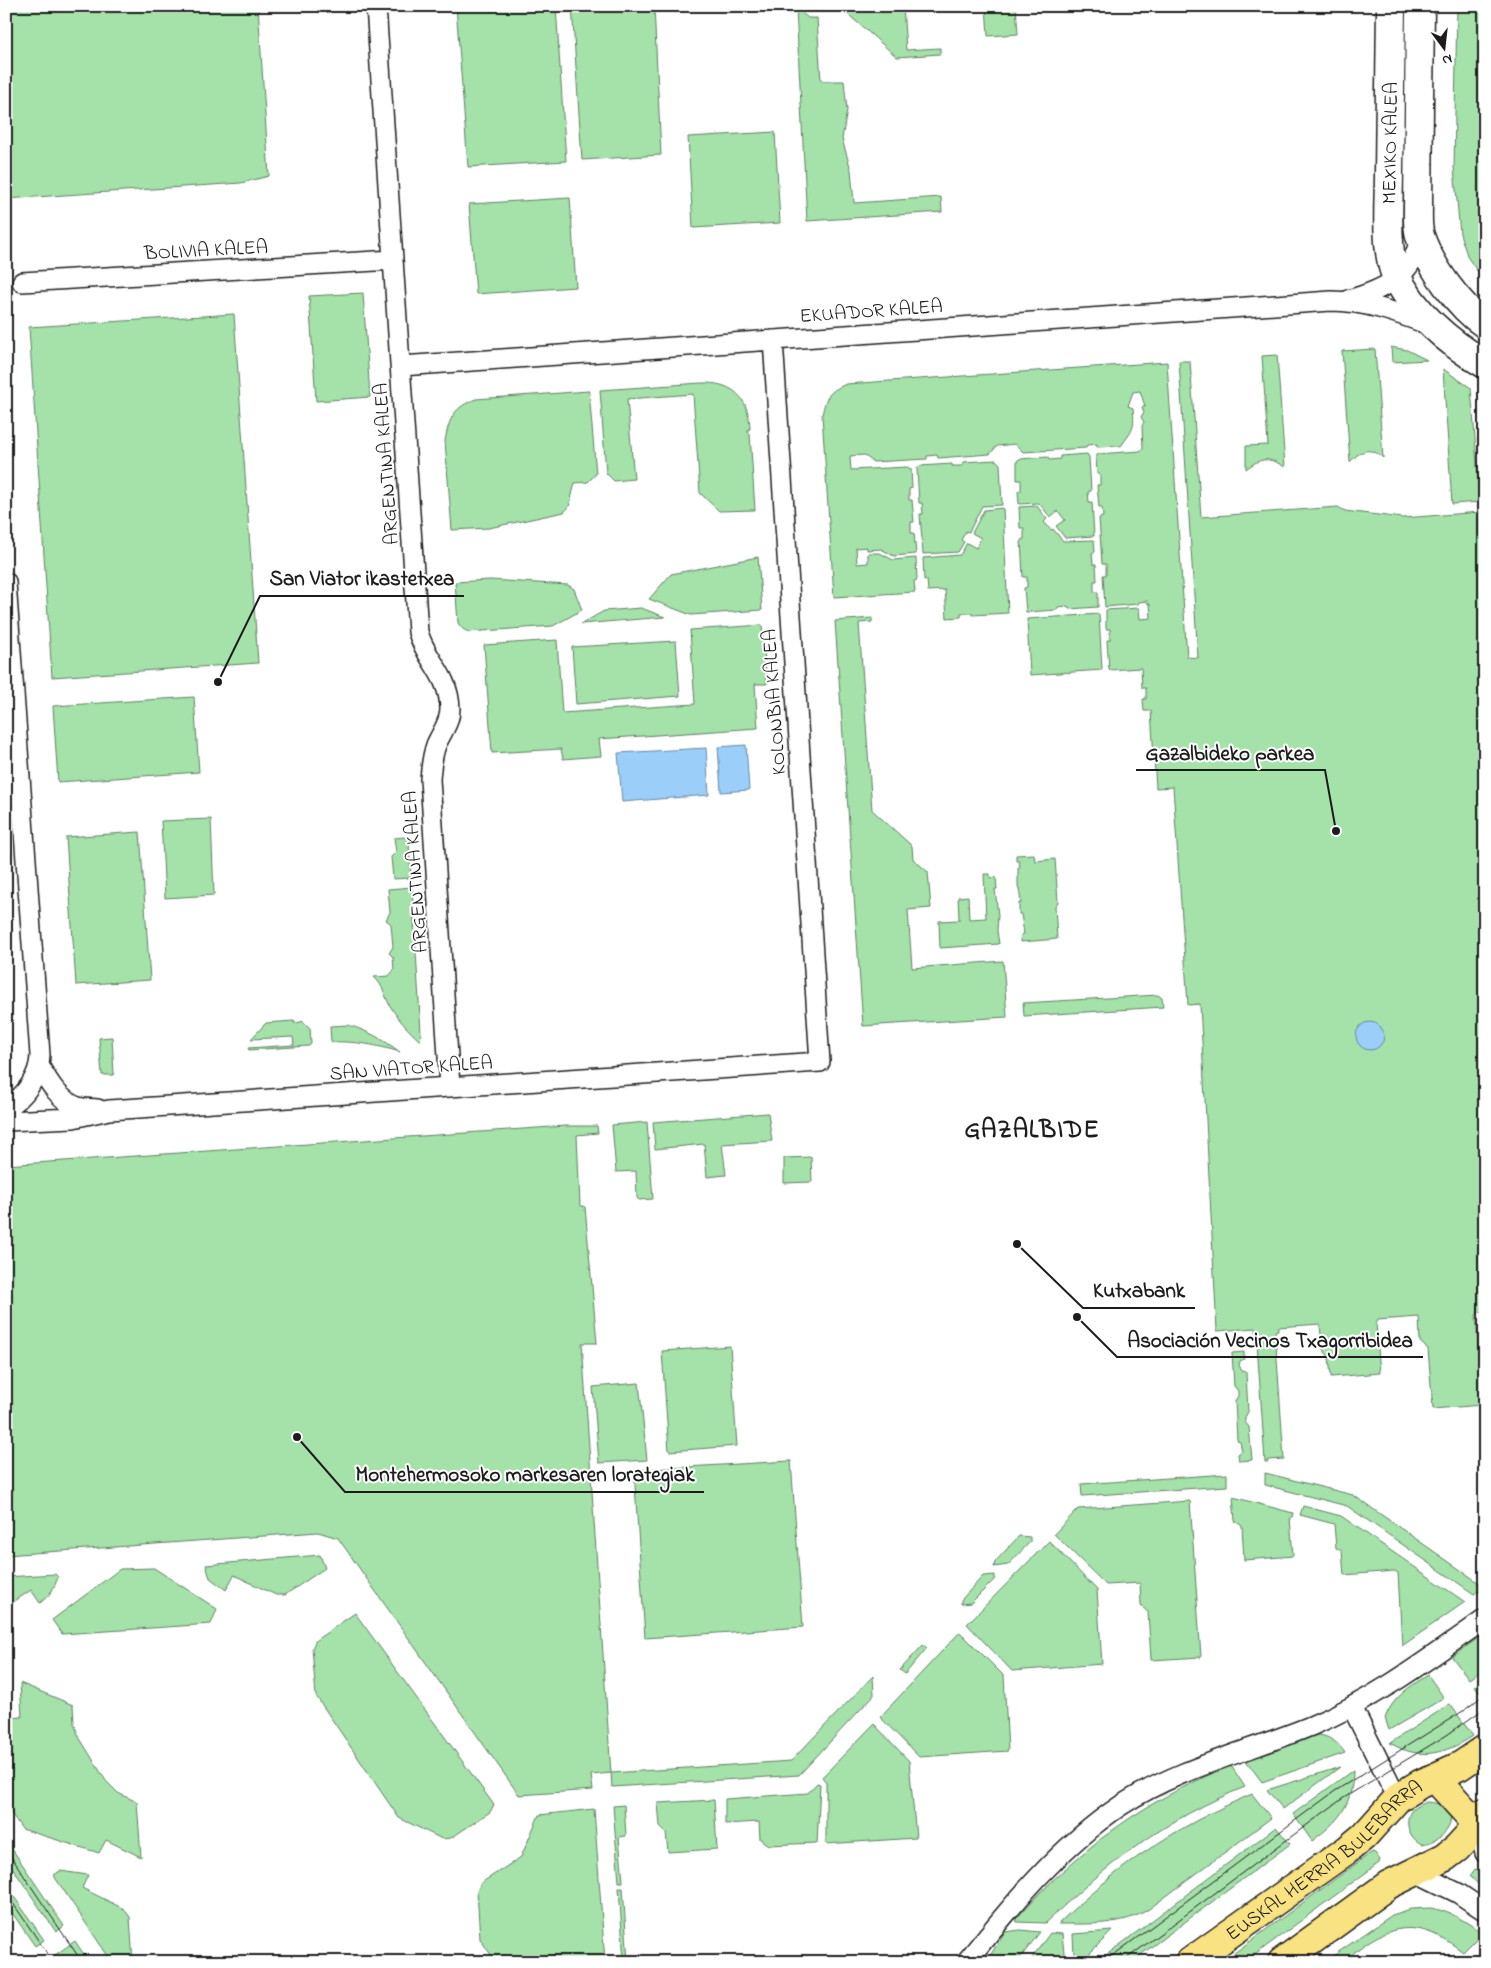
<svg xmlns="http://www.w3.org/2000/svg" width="1491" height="1968" font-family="'Indie Flower',sans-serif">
<rect width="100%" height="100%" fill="#fff"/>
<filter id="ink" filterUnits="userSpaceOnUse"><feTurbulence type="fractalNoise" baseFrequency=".02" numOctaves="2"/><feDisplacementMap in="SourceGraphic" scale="10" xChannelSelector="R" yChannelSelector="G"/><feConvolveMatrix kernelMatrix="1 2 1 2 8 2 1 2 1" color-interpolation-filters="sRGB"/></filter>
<g filter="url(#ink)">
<path fill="#a4e2aa" stroke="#607f63" d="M 6,6 L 258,6 L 269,176 L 241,183 L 6,199 Z
M 456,6 L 556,6 L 566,161 L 468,167 Z
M 572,6 L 654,6 L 661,155 L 582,160 Z
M 847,6 L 903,6 L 906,50 L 940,48 L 940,54 L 897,57 L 843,10 Z
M 986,6 L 1016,6 L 1018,34 L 988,36 Z
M 1457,6 L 1485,6 L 1485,282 L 1468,258 L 1460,234 L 1454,168 Z
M 796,8 L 808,18 L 817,18 L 821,81 L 844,81 L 847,110 L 842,139 L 851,170 L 854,203 L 941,197 L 942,212 L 807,221 Z
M 775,132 L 780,223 L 693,228 L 688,137 Z
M 570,198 L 576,287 L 476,294 L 469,204 Z
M 363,293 L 370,397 L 316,401 L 309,296 Z
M 234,314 L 258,663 L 52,677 L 29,327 Z
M 1391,347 L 1407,350 L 1427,360 L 1392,362 Z
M 1375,349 L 1383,458 C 1370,446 1361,450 1350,462 L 1342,351 Z
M 1277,355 L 1285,467 C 1268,457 1262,457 1246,469 L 1246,446 L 1268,445 L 1262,356 Z
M 1179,361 L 1190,361 L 1201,517 L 1338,507 L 1345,511 L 1403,518 L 1481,512 L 1485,571 L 1485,1315 L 1483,1315 L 1482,1312 L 1478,1312 L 1476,1316 L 1482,1405 L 1433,1409 L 1428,1349 L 1420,1342 L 1419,1317 L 1378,1320 L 1376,1324 L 1380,1373 L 1331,1377 L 1329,1357 L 1322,1348 L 1320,1324 L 1278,1327 L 1278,1330 L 1275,1331 L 1284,1459 L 1268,1460 L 1268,1462 L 1265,1462 L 1256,1328 L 1217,1331 L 1200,1004 L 1188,1005 L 1173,787 L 1156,788 L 1151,711 L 1144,711 L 1143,699 L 1146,699 L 1146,688 L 1142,688 L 1141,668 L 1109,670 L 1107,640 L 1110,640 L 1110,629 L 1106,629 L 1106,610 L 1139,608 L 1140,619 L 1151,618 L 1150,604 L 1148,604 L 1147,601 L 1139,602 L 1138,604 L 1105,607 L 1103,575 L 1106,575 L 1106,564 L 1102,564 L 1099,518 L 1103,517 L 1102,507 L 1099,507 L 1097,485 L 1100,485 L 1100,474 L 1097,474 L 1096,457 L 1098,454 L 1140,451 L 1143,448 L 1142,426 L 1144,422 L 1141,417 L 1144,412 L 1142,407 L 1145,406 L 1140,391 L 1133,392 L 1128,406 L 1133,408 C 1135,430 1133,429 1121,446 L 1097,447 L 1097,444 L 1087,445 L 1086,448 L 1023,452 L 1015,444 L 997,446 L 990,454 L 938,458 L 937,455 L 927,456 L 927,459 L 873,462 L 864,455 L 850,456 L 851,470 L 907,467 L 911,469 L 912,488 L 909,489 L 909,500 L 912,500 L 914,522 L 911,522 L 911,533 L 914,533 L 916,554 L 894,556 L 881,549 L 867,550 L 867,547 L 856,548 L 857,564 L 868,563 L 868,553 L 880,553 L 893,560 L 916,558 L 917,580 L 914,581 L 915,592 L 834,597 L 822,415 C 826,396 828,392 846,384 L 1167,362 L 1187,657 L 1198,658 Z
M 1443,369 L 1471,388 L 1480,502 L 1452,504 Z
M 701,383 C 733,382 749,397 750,429 L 748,429 L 748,433 L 750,434 L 755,510 L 719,511 L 700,493 L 693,394 L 627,399 L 634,479 L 614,481 L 606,473 L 600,390 Z
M 589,391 L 596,474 L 588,482 L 575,483 L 569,507 L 564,512 L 489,528 L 452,530 L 445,441 C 449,418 454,407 476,399 Z
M 1087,454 L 1089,457 L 1091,491 L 1088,492 L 1089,502 L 1092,502 L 1094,536 L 1065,538 L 1056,526 L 1065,520 L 1058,511 L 1050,517 L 1039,503 L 1019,504 L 1018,491 L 1021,491 L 1021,480 L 1017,480 L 1017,461 L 1019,459 L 1048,457 L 1049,460 L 1060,459 L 1060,456 Z
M 996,460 L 1000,464 L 1002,505 L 982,506 L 969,532 L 966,531 L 961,540 L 964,542 L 958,552 L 923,554 L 920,514 L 923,514 L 922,503 L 919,503 L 917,468 L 920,466 L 952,464 L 952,466 L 963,466 L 963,462 Z
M 1037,506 L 1047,519 L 1044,522 L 1051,530 L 1053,529 L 1063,541 L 1094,540 L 1095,552 L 1092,553 L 1093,564 L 1096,564 L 1097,581 L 1094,581 L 1094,592 L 1098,592 L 1098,607 L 1069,609 L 1068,606 L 1058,607 L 1057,610 L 1026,612 L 1024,588 L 1027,587 L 1027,577 L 1023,577 L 1021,540 L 1024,539 L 1024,528 L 1020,528 L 1019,507 Z
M 1003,508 L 1008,613 L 972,615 L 972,613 L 961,613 L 961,617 L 947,618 L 945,590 L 928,591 L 927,580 L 924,580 L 923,558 L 960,555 L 967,543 L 976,548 L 981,538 L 972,533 L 984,510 Z
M 758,557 L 762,610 L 691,615 L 649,599 L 671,574 Z
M 490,580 L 568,585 L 574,589 L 582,610 L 553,626 L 469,632 C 463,630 461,628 458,623 L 455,582 Z
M 641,608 L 665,617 L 581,624 L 604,611 Z
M 1099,614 L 1102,670 L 1030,675 L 1027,619 Z
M 872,618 L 872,622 L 859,623 L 872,810 L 912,846 L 913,859 L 928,872 L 931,908 L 908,910 L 912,968 L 1003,961 L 1007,1017 L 863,1026 L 835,621 Z
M 762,625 L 767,684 L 755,684 L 758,728 L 599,739 L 601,756 L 563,759 L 561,749 L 492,753 L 484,645 L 557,640 L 562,713 L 695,704 L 690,630 Z
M 676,641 L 680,696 L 576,704 L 572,647 Z
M 194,697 L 199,772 L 58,782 L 53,706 Z
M 211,819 L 214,895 L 165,898 L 161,821 Z
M 140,832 L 150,980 L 76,985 L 66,837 Z
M 405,837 L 409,841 L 411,878 L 393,879 L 391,857 L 396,852 L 394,838 Z
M 1034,854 L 1035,861 L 1055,859 L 1058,902 L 1055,906 L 1057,939 L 1021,942 L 1021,935 L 1024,934 L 1021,914 L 1019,914 L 1019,903 L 1021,903 L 1019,888 L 1018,888 L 1018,868 L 1020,868 L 1019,861 L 1016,861 L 1016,855 Z
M 984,874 L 990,874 L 990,878 L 996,877 L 997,889 L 995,889 L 998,915 L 997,931 L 999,944 L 940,948 L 939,921 L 959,920 L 958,897 L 968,896 L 969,919 L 986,918 Z
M 412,887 L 421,1033 L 420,1041 C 408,1030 397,1018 389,1004 C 384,994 383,985 374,977 L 389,976 L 394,970 L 393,957 L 389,953 L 393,947 L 391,924 L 386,920 L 390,912 L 388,889 Z
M 1158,995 L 1162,998 L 1163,1007 L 1024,1016 L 1023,1003 Z
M 294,1021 L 294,1023 L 301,1022 L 302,1021 L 310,1028 L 311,1044 L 309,1046 L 249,1050 L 248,1048 L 294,1045 L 293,1037 L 251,1039 L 266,1023 Z
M 348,1025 C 368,1031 383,1039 400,1052 C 376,1045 356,1041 331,1042 L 330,1026 Z
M 112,1037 L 114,1075 L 102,1075 L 99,1038 Z
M 6,1039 L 11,1039 L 8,1070 L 6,1074 Z
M 768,1113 L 772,1141 L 722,1144 L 726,1175 L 707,1177 L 704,1144 L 655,1149 L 653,1122 Z
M 647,1122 L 653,1199 L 639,1200 L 637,1198 L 636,1171 L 616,1172 L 612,1125 Z
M 566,1126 L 597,1126 L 598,1133 L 577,1135 L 580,1205 L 585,1207 L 597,1343 L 582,1343 L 611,1773 L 791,1761 L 873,1676 L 874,1695 L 799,1775 L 612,1787 L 611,1773 L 591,1775 L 593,1790 L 519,1795 L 338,1538 L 318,1532 L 6,1555 L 6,1165 Z
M 811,1157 L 812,1182 L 784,1183 L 784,1158 Z
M 730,1346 L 737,1446 L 669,1451 L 662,1351 Z
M 1244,1352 L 1244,1359 L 1240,1361 L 1239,1365 L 1242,1371 L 1246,1372 L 1248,1412 L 1245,1417 L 1245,1422 L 1249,1427 L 1252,1460 L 1239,1461 L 1238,1454 L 1242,1451 L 1240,1442 L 1237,1440 L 1235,1401 L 1238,1396 L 1238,1391 L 1234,1386 L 1232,1353 Z
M 639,1383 L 647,1460 L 599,1463 L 593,1387 Z
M 791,1461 L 803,1627 L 645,1638 L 634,1470 Z
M 1265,1473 L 1353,1495 L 1485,1587 L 1474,1594 L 1347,1506 L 1265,1485 Z
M 1227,1474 L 1227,1486 L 1082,1496 L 1081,1484 Z
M 1233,1497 L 1293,1513 L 1292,1517 L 1290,1518 L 1293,1556 L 1244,1560 L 1242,1526 L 1235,1521 Z
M 1190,1501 L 1201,1657 L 1151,1660 L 1148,1612 L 1141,1606 L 1140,1583 L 1106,1585 L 1054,1534 L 1078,1509 Z
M 1303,1506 L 1341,1516 L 1465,1602 L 1402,1646 L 1398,1573 L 1395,1571 L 1344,1575 L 1342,1551 L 1336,1548 L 1334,1524 L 1300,1515 Z
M 1019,1536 L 1030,1537 L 1030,1542 L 1008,1565 L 994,1567 L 995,1562 Z
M 1049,1541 L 1097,1590 L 1102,1664 L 1012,1671 L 967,1624 Z
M 320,1555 L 325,1568 L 285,1595 L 276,1595 L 234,1575 L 226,1590 L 210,1578 L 206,1565 Z
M 154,1568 L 217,1609 L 211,1624 L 62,1634 L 52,1620 L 120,1569 Z
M 55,1574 L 58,1577 C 54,1589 50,1595 40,1603 L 31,1590 L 6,1607 L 6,1577 Z
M 995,1575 L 995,1579 L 971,1603 L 961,1604 L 961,1600 L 983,1576 Z
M 355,1613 L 494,1805 L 490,1812 L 451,1838 L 442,1839 L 399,1818 L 316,1696 L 312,1648 L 316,1640 Z
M 960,1632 L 1004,1676 L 1008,1751 L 919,1757 L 880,1717 Z
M 1485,1633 L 1485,1668 L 1469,1679 L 1452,1657 Z
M 923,1645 L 927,1648 L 905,1674 L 900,1670 Z
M 1428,1675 L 1444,1698 L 1389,1730 L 1385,1718 C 1393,1697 1409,1687 1428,1675 Z
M 1485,1678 L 1485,1699 L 1475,1686 Z
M 20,1683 L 73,1705 L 74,1723 L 79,1737 L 106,1781 L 118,1793 L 137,1802 L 141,1857 L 106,1840 L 99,1853 L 22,1829 L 6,1806 L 8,1718 L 22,1717 Z
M 1450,1704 L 1473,1736 C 1445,1754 1420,1761 1390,1743 Z
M 874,1724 L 909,1761 L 916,1838 L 826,1844 L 826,1782 L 822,1777 Z
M 1317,1735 C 1328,1735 1339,1743 1345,1753 L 1262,1782 L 1247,1762 L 1249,1758 Z
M 1228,1766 L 1232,1767 L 1245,1787 C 1167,1818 1105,1865 1046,1923 L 1017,1922 L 1016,1919 C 1062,1867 1114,1823 1176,1791 C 1193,1782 1211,1774 1228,1766 Z
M 1340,1767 L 1283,1809 L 1267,1790 Z
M 1353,1770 C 1353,1805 1339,1821 1312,1841 L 1293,1814 Z
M 817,1783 L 820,1784 L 817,1843 L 768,1845 L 760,1839 L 759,1822 L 725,1824 L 725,1799 L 808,1793 Z
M 1252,1794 L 1271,1818 L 1149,1909 C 1123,1926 1089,1924 1058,1924 C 1119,1865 1173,1828 1252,1794 Z
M 714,1800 L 717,1849 L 668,1852 L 666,1832 L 660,1826 L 658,1803 Z
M 1426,1802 C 1464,1803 1454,1840 1422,1844 C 1409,1839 1403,1821 1412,1810 C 1416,1806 1421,1804 1426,1802 Z
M 624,1805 L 626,1836 L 619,1837 L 623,1882 L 619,1882 L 613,1806 Z
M 594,1809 L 605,1962 L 496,1962 L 480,1939 L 477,1891 L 481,1883 L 521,1857 L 539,1815 Z
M 1276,1827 L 1290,1844 L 1131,1962 L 1097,1962 Z
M 6,1840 L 64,1926 L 56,1932 L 6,1858 Z
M 1372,1852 L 1375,1853 L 1380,1860 L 1379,1863 L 1245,1962 L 1222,1962 Z
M 1475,1869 L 1485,1874 L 1485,1891 L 1470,1876 Z
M 60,1871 L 88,1875 L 82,1888 L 124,1909 L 130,1917 L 133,1962 L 112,1962 L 56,1879 L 54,1875 Z
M 6,1885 L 44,1940 L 35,1946 L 6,1904 Z
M 619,1888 L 623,1888 L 628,1962 L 624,1962 Z
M 1431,1908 C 1451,1912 1466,1921 1482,1933 L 1463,1952 C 1429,1926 1402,1919 1365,1944 C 1358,1949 1348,1959 1339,1962 C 1335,1963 1329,1962 1324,1962 L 1392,1915 L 1411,1909 Z
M 1020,1930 L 1040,1932 L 1017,1962 L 986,1962 L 1005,1932 Z
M 1112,1931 L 1089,1954 L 1077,1959 L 1074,1957 L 1073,1934 Z
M 1050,1933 L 1062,1934 L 1065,1962 L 1029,1962 Z
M 75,1941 L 89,1962 L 45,1962 Z"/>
<path fill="#9bcff9" stroke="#6887a1" d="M 746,745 L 749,790 L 721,792 L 718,747 Z
M 706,748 L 709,795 L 622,802 L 618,753 Z
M1356 1036a14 14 0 1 1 28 0a14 14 0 1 1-28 0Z"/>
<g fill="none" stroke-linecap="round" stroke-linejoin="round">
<defs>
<path id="minor" d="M 376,6 L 418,632 C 426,661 449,674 450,709 C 450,723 441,733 436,745 C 432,756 431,767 430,779 L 450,1087
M 22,282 L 393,260
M 1348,300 C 1383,290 1415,276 1420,236
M 401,366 L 1331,301 C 1365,301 1398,313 1429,325
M 6,582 L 40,1055 C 40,1076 24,1098 6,1108
M 40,1067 C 49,1083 60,1101 78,1107 C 84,1109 92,1108 98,1109
M 6,1121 L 73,1118 L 109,1110 L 820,1062 L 773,340
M 1352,1707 L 1391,1785 L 1399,1797
M 1477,1824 L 1485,1853
M 1415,1872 L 1458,1893 L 1485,1911
M 966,1962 C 1012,1905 1059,1847 1120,1806 C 1178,1768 1247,1752 1311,1726 C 1374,1700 1430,1658 1485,1619"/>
<path id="secondary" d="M 1391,6 C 1390,62 1390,118 1389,174 C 1389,201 1385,248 1395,273 C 1412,312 1449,343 1485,364
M 1420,6 L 1418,205 C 1418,215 1417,226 1420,236 C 1430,266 1459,307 1485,324"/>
<g id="primary">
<path d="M 1435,1778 L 1477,1824"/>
<path id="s1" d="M 1190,1962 L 1347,1850 L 1364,1836 L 1399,1797 L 1420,1784 L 1460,1766 L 1485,1749"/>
<path d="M 1282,1962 L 1388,1885 L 1445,1857 L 1457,1848 L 1468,1836 L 1485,1812"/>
</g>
</defs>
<use href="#minor" stroke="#1c1c1c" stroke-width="22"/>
<use href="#secondary" stroke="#1c1c1c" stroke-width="31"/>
<use href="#primary" stroke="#1c1c1c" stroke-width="31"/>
<use href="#minor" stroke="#fff" stroke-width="19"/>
<use href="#secondary" stroke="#fff" stroke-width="28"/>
<use href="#primary" stroke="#f8e281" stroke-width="28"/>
<path stroke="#1c1c1c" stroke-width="1" d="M 6,1849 L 82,1962
M 6,1893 L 53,1962
M 1104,1962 L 1335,1791 L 1463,1711 L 1485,1694
M 1122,1962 L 1342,1799 L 1447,1735 L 1485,1708"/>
</g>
</g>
<g text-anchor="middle" stroke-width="4" stroke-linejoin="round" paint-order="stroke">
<g font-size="20" fill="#1c1c1c" stroke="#fff">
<text transform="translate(1389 143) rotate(-89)" y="7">MEXIKO KALEA</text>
<text transform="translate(206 249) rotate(-3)" y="7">BOLIVIA KALEA</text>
<text transform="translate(871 310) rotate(-4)" y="7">EKUADOR KALEA</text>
<text transform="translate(385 464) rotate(-94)" y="7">ARGENTINA KALEA</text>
<text transform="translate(773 702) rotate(-94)" y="7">KOLONBIA KALEA</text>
<text transform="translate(414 872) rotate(-94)" y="7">ARGENTINA KALEA</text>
<text transform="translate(411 1067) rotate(-4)" y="7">SAN VIATOR KALEA</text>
<text dy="7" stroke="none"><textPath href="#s1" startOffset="169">EUSKAL HERRIA BULEBARRA</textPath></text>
</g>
<g font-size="25" font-weight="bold" letter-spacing="1" fill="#1c1c1c" stroke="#fff">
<text x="1032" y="1137">GAZALBIDE</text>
</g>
</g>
<path fill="none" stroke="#1c1c1c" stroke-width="2" d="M218 682L260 596H464M1336 831L1325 770H1136M1017 1244L1083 1308H1195M1077 1317L1117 1357H1423M297 1437L345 1492H704"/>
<g fill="#1c1c1c" stroke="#fff" stroke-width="2">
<circle cx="218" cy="682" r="5"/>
<circle cx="1336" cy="831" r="5"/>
<circle cx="1017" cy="1244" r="5"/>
<circle cx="1077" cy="1317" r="5"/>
<circle cx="297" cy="1437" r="5"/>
</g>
<g font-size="21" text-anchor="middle" font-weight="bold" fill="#1c1c1c" stroke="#fff" stroke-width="4" stroke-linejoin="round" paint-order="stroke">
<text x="362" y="585">San Viator ikastetxea</text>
<text x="1230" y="760">Gazalbideko parkea</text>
<text x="1139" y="1297">Kutxabank</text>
<text x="1270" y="1347">Asociación Vecinos Txagorribidea</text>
<text x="525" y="1481">Montehermosoko markesaren lorategiak</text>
</g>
<rect width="1491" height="1968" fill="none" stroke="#fff" stroke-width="25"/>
<rect x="12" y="12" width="1466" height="1943" fill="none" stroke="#1c1c1c" stroke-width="2" filter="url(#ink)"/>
<g transform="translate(1444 48) rotate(165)" stroke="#ffffff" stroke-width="4" paint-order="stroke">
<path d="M0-4L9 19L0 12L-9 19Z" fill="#1c1c1c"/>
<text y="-8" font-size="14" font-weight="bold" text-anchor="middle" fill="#1c1c1c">N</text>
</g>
</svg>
